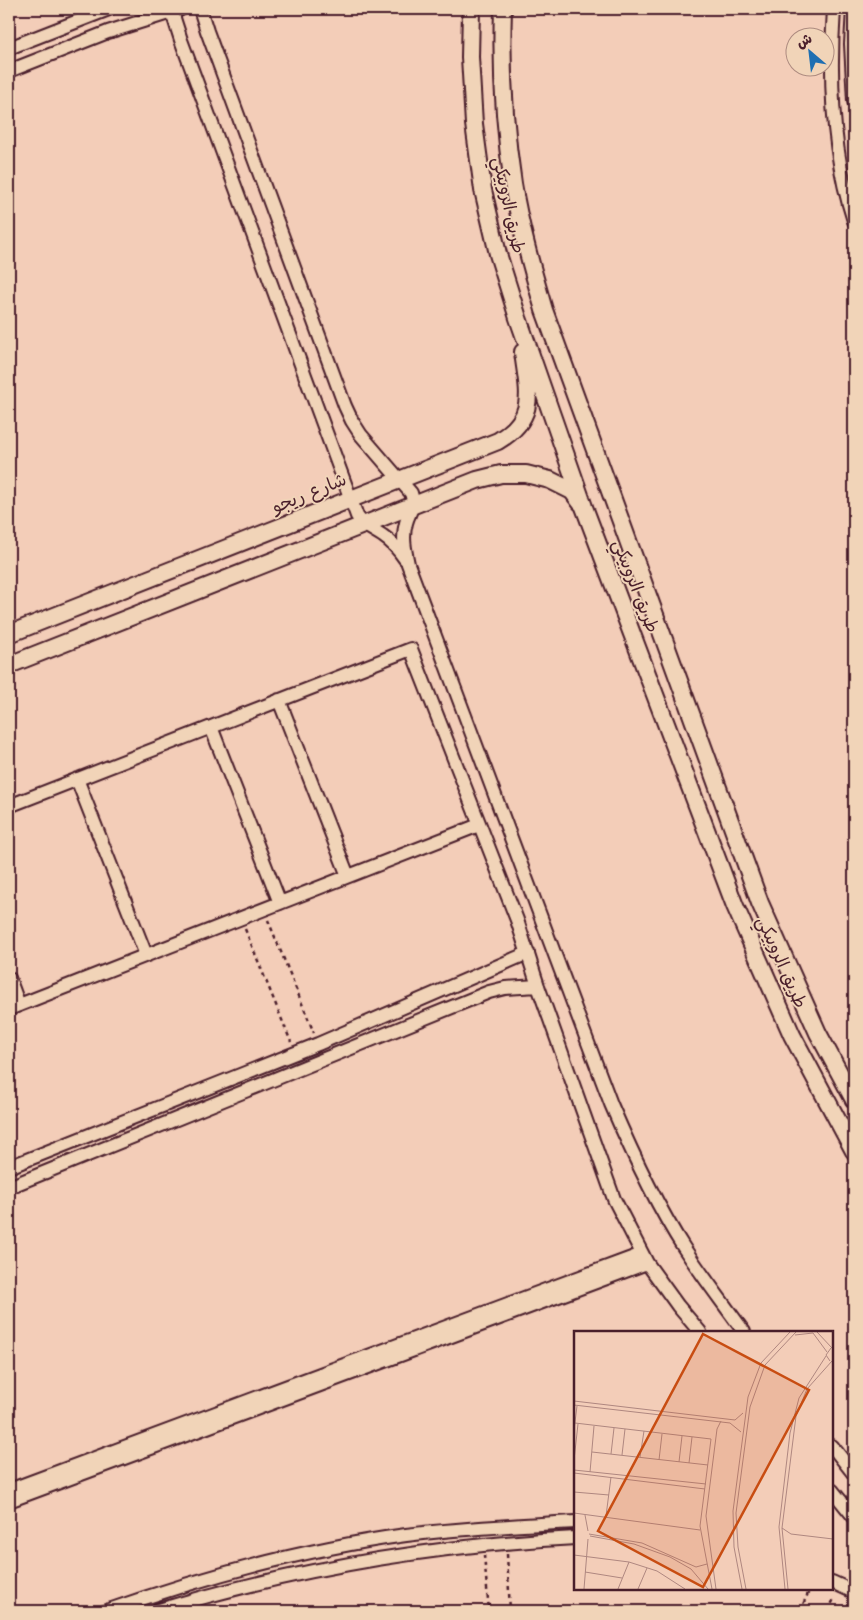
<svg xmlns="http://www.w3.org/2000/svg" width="863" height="1620" font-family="'Shantell Sans','Playpen Sans Arabic',sans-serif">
<rect width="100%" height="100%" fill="#f3cdb8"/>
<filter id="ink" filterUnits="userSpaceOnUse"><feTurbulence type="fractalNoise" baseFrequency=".02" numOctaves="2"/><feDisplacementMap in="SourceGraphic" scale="10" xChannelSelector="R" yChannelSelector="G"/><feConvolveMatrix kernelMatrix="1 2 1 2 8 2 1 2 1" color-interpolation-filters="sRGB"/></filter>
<g filter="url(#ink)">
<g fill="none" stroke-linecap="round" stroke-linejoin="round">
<defs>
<path id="minor" d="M 171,9 L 181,40 L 357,516 C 363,526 373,529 383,536 C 392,542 399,550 405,559
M 200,9 L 207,31 L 345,406 L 352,421 L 361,435 L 411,493 C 416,507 409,511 406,523 C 402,537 405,550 408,564 L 611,1104 C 632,1153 655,1203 684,1248 C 703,1277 724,1304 744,1332
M 834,9 C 829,79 832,153 854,221
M 853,9 L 851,44 L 854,101
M 9,48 L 109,9
M 9,71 L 108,32 L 181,9
M 279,700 L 348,876
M 211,727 L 280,903
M 77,779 L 146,955
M 9,806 L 411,649 L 517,920 L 538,986 L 614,1199 L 647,1263 L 678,1306 L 700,1332
M 9,978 L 19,1005
M 9,1009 L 479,825
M 9,1167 L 318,1044 L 528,953
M 9,1187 L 489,992 L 505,988 L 538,986
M 832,1446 L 854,1474
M 9,1490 L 642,1254
M 832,1490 L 854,1517
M 9,1501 L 647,1263
M 832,1582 L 854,1592
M 106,1611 C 203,1577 303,1549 406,1535 C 462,1528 519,1525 576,1522
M 156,1611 C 293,1569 433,1545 576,1538"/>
<path id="major" d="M 471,9 L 470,57 L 474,124 L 483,190 L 498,254 L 518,318 L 584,507 L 735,906 L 792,1035 L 854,1151
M 503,9 C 501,68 504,126 513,184 C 520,227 532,268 544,310 L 760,903 L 818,1033 L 854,1100
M 9,634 L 498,441 C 538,417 528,392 523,352
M 9,665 L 477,480 L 501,474 L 526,474 L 550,480 L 572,491 L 581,503"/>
</defs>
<use href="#minor" stroke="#4a1f2b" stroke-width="16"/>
<use href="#major" stroke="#4a1f2b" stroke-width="20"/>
<path stroke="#4a1f2b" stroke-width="2.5" stroke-dasharray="4 4" stroke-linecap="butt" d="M 268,920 L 314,1033
M 245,929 L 291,1042
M 507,1554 L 510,1611
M 484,1555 L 489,1611
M 800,1611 L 810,1589
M 828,1611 L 835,1597"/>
<use href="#minor" stroke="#f1d4b8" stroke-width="12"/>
<use href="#major" stroke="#f1d4b8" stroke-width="16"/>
</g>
</g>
<g text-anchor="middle" stroke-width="4" stroke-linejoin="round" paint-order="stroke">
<g font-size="18" fill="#4a1f2b" stroke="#f1d4b8">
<text transform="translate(509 205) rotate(78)" y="6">طريق الروبيكي</text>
<text transform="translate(309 493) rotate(-22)" y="6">شارع ريجو</text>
<text transform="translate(636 586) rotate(69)" y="6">طريق الروبيكي</text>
<text transform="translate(782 962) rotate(66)" y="6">طريق الروبيكي</text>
</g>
</g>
<g transform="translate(574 1331)">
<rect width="259" height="259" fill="#f3cdb8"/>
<path fill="none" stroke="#af8780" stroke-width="1" d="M 243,1 L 258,17M 221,4 L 239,2 L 253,21M 256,30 L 252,24 L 257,17M 0,70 L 161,89 L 169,82M 0,74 L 156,92 L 167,101M 1,92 L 137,108 L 126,195 L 138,258M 0,99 L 3,75M 18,121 L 134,134M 37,123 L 40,97M 48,124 L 51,98M 66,126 L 70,100M 0,129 L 4,93M 85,129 L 88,103M 105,131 L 108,105M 115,132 L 118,106M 0,139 L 132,153M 16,141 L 20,95M 0,142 L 131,158M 0,161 L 35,164M 0,182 L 126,199M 11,184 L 14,200M 32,185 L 37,146M 208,197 L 217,203 L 259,208M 15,203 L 68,212 L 122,236 L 133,233M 16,205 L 60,213 L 96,226 L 117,238 L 134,258M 0,224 L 55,231 L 83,240 L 111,258M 11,241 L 48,247M 10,258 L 14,208M 44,258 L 55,231M 64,258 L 73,237M 142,258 L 132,185 L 143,98 L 147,90M 168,258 L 160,216 L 159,180 L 174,66 L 187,32 L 216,1M 172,258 L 164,216 L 162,182 L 176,76 L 191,34 L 222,1M 211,258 L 205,196 L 216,102 L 225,67 L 252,25M 214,258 L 208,197 L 222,85 L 233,58 L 258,30"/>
<path fill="#c84d12" fill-opacity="0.15" stroke="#c84d12" stroke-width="2.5" d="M 129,3 L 235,59 L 129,256 L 24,200 Z"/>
<rect width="259" height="259" fill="none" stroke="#4a1f2b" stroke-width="2.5"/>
</g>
<rect width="863" height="1620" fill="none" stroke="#f1d4b8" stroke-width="30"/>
<rect x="15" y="15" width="833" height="1590" fill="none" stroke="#4a1f2b" stroke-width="2" filter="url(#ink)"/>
<g transform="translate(810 52) rotate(332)"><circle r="24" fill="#f1d4b8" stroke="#ae8c80"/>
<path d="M0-4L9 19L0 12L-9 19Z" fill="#1f6fb2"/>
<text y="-8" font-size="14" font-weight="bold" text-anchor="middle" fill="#4a1f2b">ش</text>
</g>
</svg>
